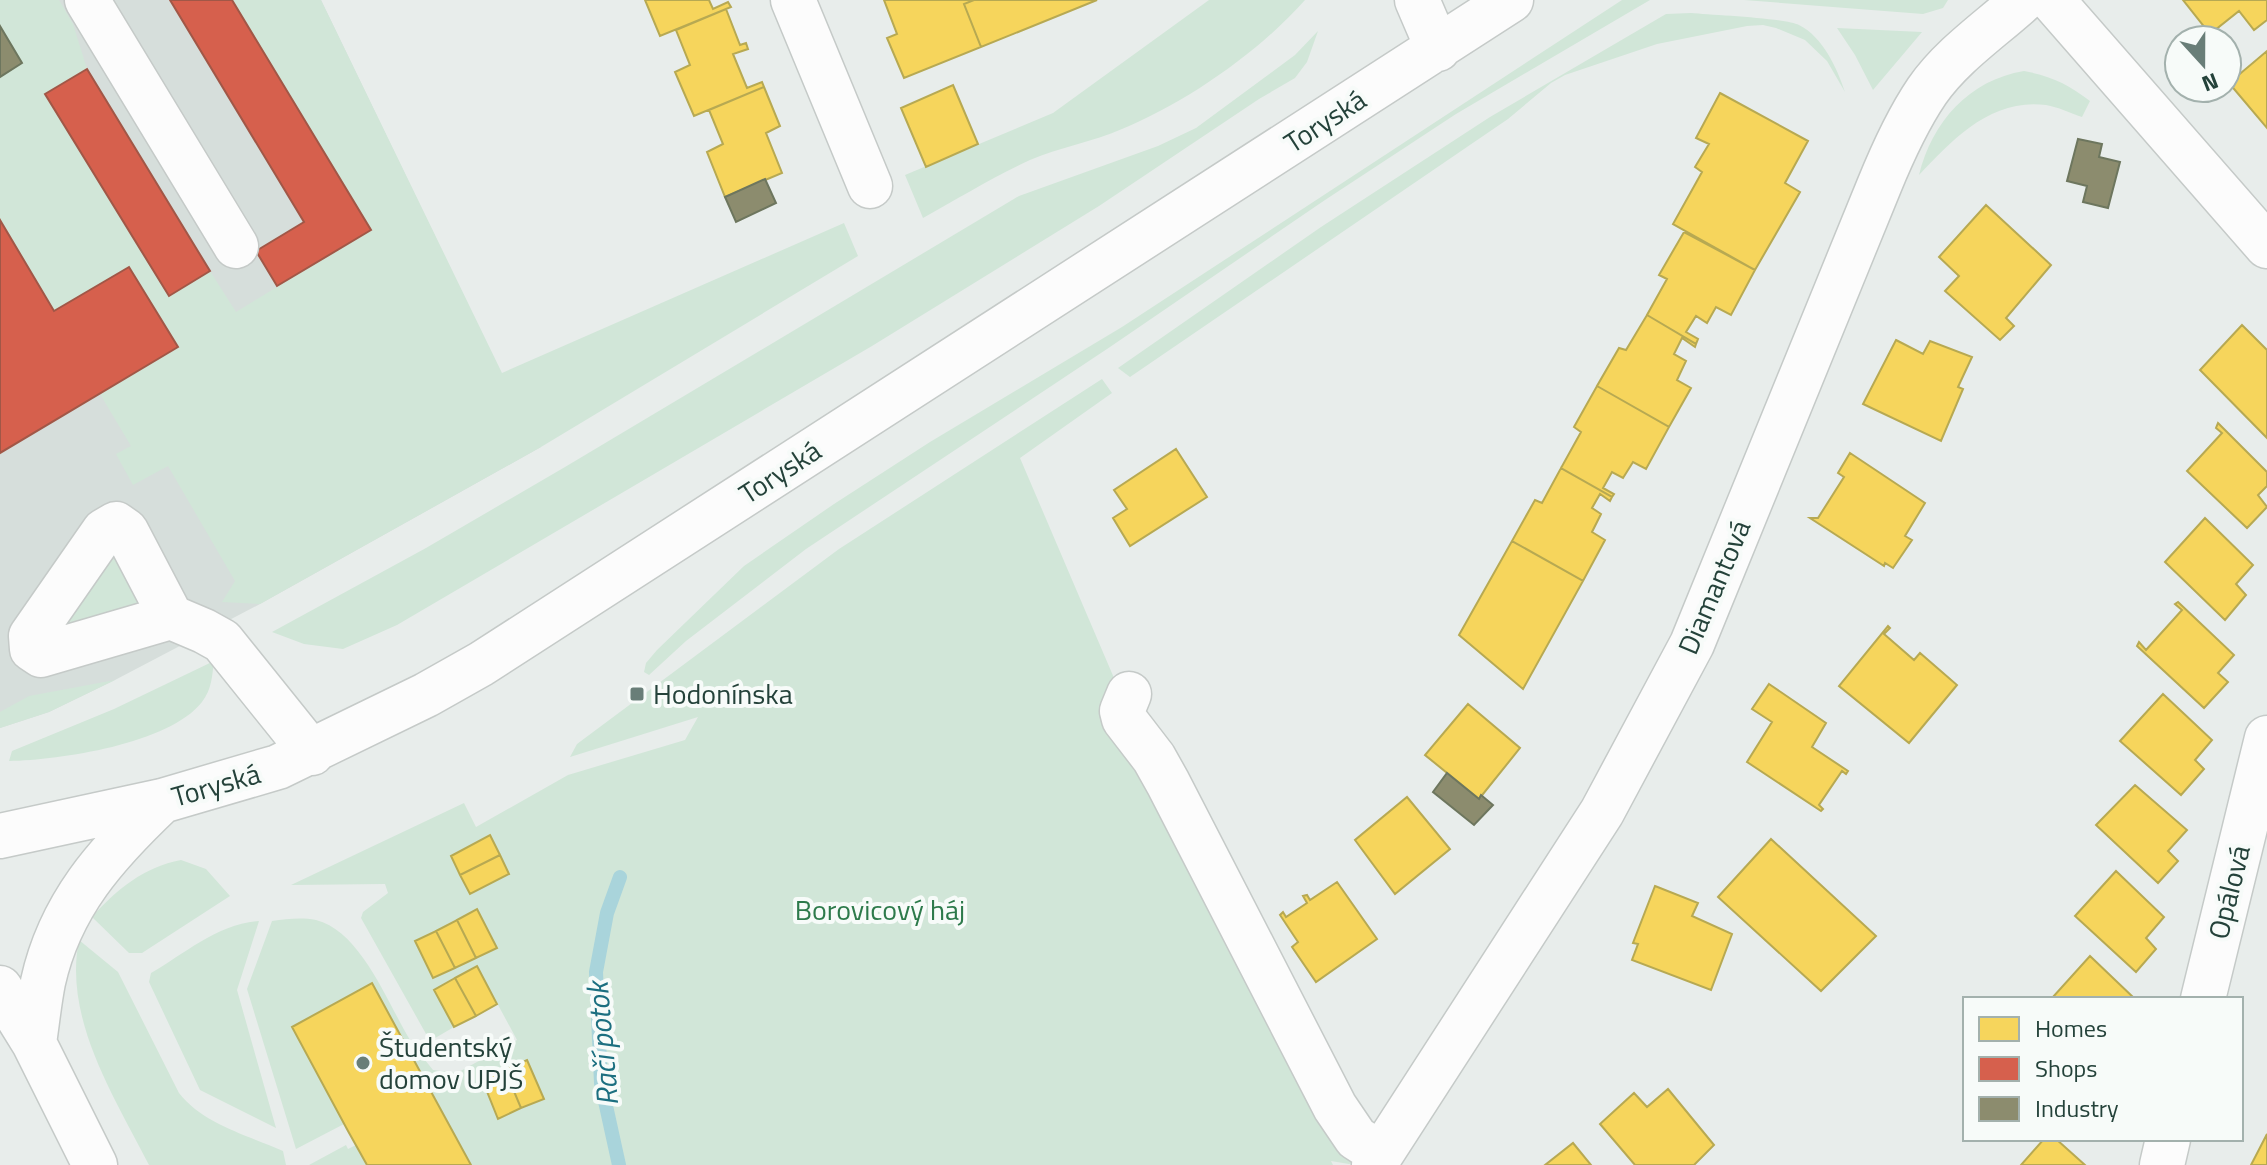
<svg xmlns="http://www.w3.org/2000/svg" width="2267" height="1165" font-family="'Titillium Web',sans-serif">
<rect width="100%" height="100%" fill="#e8edeb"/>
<path fill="#d6dedb" d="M 0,0 L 321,0 L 501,373 L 541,447 L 260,604 L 115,680 L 49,712 L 0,728 Z"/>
<path fill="#d1e6d8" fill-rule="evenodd" d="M 0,0 L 59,0 L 73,24 L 87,69 L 45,94 L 169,296 L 210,271 L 236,312 L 370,230 L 232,0 L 321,0 L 502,373 L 844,223 L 858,256 L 541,447 L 260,604 L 222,602 L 235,581 L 168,466 L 133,485 L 116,454 L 131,446 L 100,394 L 178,347 L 129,267 L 54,311 L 0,220 L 0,77 L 22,63 L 0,26 Z
M 1209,0 L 1305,0 C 1259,52 1186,103 1122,129 C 1093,142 1060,147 1030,160 C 993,177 959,198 923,218 L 905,175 L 1053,113 Z
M 1622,0 L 1650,0 L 1456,114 L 1325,200 L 1110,347 L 806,549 L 686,641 L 649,675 L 644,672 L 646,663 L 657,650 L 744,566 L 834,504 L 930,442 L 1122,327 Z
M 1744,0 L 1948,0 L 1943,8 L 1923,14 Z
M 1691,13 C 1712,15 1785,18 1799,25 C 1823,37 1837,68 1845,92 L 1827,61 L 1805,40 L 1776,28 L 1763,25 L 1747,26 L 1657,44 L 1565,75 L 1551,83 L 1508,119 L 1130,377 L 1118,368 L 1321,227 L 1490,117 L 1666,14 Z
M 1837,28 L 1922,32 L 1873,90 L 1855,55 Z
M 1318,31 L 1307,62 L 1295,78 L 1259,99 L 1099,206 L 872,346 L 397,625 L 343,649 L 304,644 L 272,632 L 426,548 L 565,467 L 1019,196 L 1158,146 L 1196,128 L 1295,55 Z
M 2024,71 C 2051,76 2068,84 2090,101 L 2082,117 C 2070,113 2058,107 2046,105 C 1991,98 1953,139 1919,175 C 1932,122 1969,80 2024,71 Z
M 1102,379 L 1112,393 L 1020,458 L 1117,685 L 1362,1160 L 1349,1164 L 1331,1161 L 1333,1165 L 471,1165 L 372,983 L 292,1027 L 344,1124 L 296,1149 L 247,989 L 272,921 C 287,919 301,917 316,920 C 361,931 388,1004 410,1040 C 417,1050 425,1060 433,1070 L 457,1073 L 517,1040 L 477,966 L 435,990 L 454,1027 L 430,1041 L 361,918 L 363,912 L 388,893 L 385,884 L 291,885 L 464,803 L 476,827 L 568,775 L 685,740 L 698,717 L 570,757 L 577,744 L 839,549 ZM 490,835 L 470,894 L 451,856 ZM 477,909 L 497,948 L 434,978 L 416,941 ZM 527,1060 L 544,1099 L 498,1118 L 482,1079 Z
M 116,559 L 147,609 L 59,632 L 108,561 Z
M 214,661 C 212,676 212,689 202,702 C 169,744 60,760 9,761 L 12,751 L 114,709 Z
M 115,680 L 49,712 L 0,728 L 0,712 L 29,696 Z
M 181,860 L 206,869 L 230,896 L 142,953 L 129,953 L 92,917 C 117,889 144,867 181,860 Z
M 259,921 L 237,990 L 276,1128 L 200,1090 L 149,982 L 151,973 C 184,954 219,923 259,921 Z
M 79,940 L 118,972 L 179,1093 C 203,1124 247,1135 283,1151 L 286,1165 L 149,1165 C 115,1098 63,1019 79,940 Z
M 346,1145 L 348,1149 L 356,1145 L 367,1165 L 309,1165 Z"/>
<path fill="#f6d55c" stroke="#b7a952" stroke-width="2" d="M 645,0 L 709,0 L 713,9 L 728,2 L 731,7 L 660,36 Z
M 884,0 L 974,0 L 964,4 L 981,47 L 904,78 L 887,38 L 897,34 Z
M 974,0 L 1097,0 L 981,47 L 964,4 Z
M 2183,0 L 2267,0 L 2267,20 L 2254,30 L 2239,11 L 2210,34 Z
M 726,9 L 740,45 L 746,43 L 748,49 L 733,54 L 747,88 L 762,82 L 764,87 L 694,116 L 675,72 L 690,65 L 676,30 Z
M 2267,51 L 2267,128 L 2229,83 Z
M 953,85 L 978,144 L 926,167 L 901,108 Z
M 764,87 L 780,126 L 766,133 L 782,173 L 725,197 L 707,152 L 723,144 L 709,110 Z
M 1720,93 L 1808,141 L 1785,183 L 1800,192 L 1755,270 L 1673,224 L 1702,172 L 1695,167 L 1709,144 L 1696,138 Z
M 1986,205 L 2051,265 L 2006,318 L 2014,326 L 2000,340 L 1945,291 L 1959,276 L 1939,257 Z
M 1684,232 L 1755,270 L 1731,315 L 1716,307 L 1707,323 L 1696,316 L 1686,332 L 1698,339 L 1696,344 L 1647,315 L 1667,279 L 1659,275 Z
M 1647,315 L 1696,344 L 1695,347 L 1682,338 L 1674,354 L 1686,361 L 1677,380 L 1691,388 L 1669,427 L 1597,386 L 1619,348 L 1626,350 Z
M 2242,325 L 2267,350 L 2267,438 L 2200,370 Z
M 1896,340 L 1923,354 L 1930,341 L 1972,357 L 1958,387 L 1963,389 L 1941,441 L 1863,404 Z
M 1597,386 L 1669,427 L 1646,469 L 1633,462 L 1623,478 L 1612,472 L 1603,488 L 1614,494 L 1612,497 L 1561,468 L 1581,432 L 1574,427 Z
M 2218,423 L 2267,472 L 2267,486 L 2258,495 L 2267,507 L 2247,528 L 2187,471 L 2222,433 L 2216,428 Z
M 1176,449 L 1207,497 L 1130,546 L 1113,518 L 1127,509 L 1114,490 Z
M 1850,453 L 1925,503 L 1905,536 L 1912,540 L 1893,568 L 1885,563 L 1884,566 L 1810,518 L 1818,518 L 1844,477 L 1838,473 Z
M 1561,468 L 1612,497 L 1610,501 L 1600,494 L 1592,508 L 1601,514 L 1592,532 L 1605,540 L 1583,581 L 1512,541 L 1535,500 L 1542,503 Z
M 2205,518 L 2253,565 L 2236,584 L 2246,595 L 2225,620 L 2165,562 Z
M 1512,541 L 1583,581 L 1523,689 L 1459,635 Z
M 2178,602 L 2234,655 L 2218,673 L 2228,682 L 2204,708 L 2137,646 L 2139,642 L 2146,650 L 2182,610 L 2175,604 Z
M 1888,626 L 1890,628 L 1884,634 L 1914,660 L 1920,653 L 1957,685 L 1909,743 L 1839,686 Z
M 1769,684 L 1826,723 L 1812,747 L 1848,771 L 1846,774 L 1842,771 L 1819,805 L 1823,809 L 1821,811 L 1747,762 L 1772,722 L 1752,709 Z
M 2163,694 L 2212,740 L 2195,760 L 2204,769 L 2181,795 L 2120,741 Z
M 1468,704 L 1520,748 L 1479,799 L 1425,755 Z
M 2135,785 L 2187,830 L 2168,851 L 2178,861 L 2158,883 L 2096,825 Z
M 1407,797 L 1450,849 L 1395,894 L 1355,840 Z
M 490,835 L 500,855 L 460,875 L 451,856 Z
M 1771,839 L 1876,936 L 1821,991 L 1718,897 Z
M 500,855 L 509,874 L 470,894 L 460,875 Z
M 2116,871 L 2164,917 L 2146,938 L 2156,949 L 2136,972 L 2075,916 Z
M 1337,882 L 1377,939 L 1316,982 L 1292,947 L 1298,942 L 1280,915 L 1283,912 L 1286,917 L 1307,903 L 1303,896 L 1307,895 L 1310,900 Z
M 1655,886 L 1698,903 L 1692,916 L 1732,934 L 1711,990 L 1632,960 L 1638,944 L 1633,943 Z
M 477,909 L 497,948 L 476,958 L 457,920 Z
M 457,920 L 476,958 L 455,968 L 436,931 Z
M 436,931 L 455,968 L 433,978 L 415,941 Z
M 2090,956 L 2135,999 L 2052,998 Z
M 477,966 L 497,1004 L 476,1016 L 455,978 Z
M 455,978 L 476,1016 L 454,1027 L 434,990 Z
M 372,983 L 435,1099 L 471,1165 L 367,1165 L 348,1131 L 292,1027 Z
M 527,1060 L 544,1099 L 521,1108 L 505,1070 Z
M 505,1070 L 521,1108 L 498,1119 L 482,1079 Z
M 1668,1089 L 1714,1145 L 1694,1165 L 1635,1165 L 1600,1124 L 1634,1093 L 1647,1107 Z
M 2267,1134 L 2267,1165 L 2251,1165 Z
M 2044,1139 L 2056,1139 L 2085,1165 L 2021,1165 Z
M 1573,1143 L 1591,1165 L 1545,1165 Z"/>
<path fill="#d6604d" stroke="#a15747" stroke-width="2" d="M 170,0 L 232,0 L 371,230 L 277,286 L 256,251 L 304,222 Z
M 87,69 L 210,271 L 169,296 L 45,94 Z
M 0,220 L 54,311 L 129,267 L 178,347 L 0,453 Z"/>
<path fill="#8c8c6e" stroke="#6d765e" stroke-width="2" d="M 0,26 L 22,63 L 0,77 Z
M 2078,139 L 2102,144 L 2099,157 L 2120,162 L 2108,208 L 2083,202 L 2087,186 L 2067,181 Z
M 765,179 L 776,203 L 736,222 L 725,197 Z
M 1447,773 L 1479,799 L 1481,795 L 1493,805 L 1474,825 L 1433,792 Z"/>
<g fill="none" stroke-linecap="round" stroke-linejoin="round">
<path stroke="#a9d4db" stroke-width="14" d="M 619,1165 L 601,1083 L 596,972 L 607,913 L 620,877"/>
<defs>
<path id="minor" d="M 87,0 L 236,246
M 793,0 L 870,186
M 1417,0 L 1438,49
M 2052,0 L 2267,246
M 171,617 L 126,531 L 116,524 L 104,531 L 31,636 L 32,649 L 41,655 L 171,617 L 204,631 L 222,641 L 312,753
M 1129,694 L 1122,711 L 1124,719 L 1154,758 L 1168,783 L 1335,1107 L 1356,1138 L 1381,1154
M 0,836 L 162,801 L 278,767 L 426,695 L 481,664 L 1511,0
M 0,988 L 34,1043 L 95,1165
M 2203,999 L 2267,738
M 34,1043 C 37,1023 39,1002 43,982 C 60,905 106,854 162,801
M 1374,1165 L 1602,812 L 1692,644 L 1879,186 C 1892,154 1908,119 1927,91 C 1952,55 1991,29 2023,0
M 2162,1165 L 2168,1139"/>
</defs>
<use href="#minor" stroke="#c5cac8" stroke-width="47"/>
<use href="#minor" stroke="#fcfcfc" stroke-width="44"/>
</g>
<g fill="#697e78" stroke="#f7fbf9" stroke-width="3">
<rect x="629" y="686" width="16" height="16" rx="4"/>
<circle cx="363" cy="1063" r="8"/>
</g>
<g text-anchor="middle" stroke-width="8" stroke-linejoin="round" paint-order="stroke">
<g font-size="28" fill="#24423a" stroke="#f7fbf9">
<text transform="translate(1325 121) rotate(-33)" y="10">Toryská</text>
<text transform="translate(780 472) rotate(-33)" y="10">Toryská</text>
<text transform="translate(1714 587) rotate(-67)" y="10">Diamantová</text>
<text transform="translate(216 785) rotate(-16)" y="10">Toryská</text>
<text transform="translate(2229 892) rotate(-76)" y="10">Opálová</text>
</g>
<g font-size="28" fill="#24423a" stroke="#f7fbf9" text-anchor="start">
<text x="653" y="704">Hodonínska</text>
<text x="379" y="1057">Študentský<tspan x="379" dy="32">domov UPJŠ</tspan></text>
</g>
<g font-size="28" fill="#2d7a4b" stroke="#f7fbf9">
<text x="880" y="920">Borovicový háj</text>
</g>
<g font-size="30" font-style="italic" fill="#1c6f80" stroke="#f7fbf9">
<text transform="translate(603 1044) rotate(-95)" y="10">Račí potok</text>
</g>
</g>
<rect x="1963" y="997" width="280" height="144" fill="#f7fbf9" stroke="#a3b1ad" stroke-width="2"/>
<rect x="1979" y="1017" width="40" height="24" fill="#f6d55c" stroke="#a3b1ad" stroke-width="2"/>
<text x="2035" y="1037" font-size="24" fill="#24423a">Homes</text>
<rect x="1979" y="1057" width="40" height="24" fill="#d6604d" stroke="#a3b1ad" stroke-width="2"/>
<text x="2035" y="1077" font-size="24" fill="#24423a">Shops</text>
<rect x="1979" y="1097" width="40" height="24" fill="#8c8c6e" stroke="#a3b1ad" stroke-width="2"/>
<text x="2035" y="1117" font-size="24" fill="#24423a">Industry</text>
<g transform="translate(2203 64) rotate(159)"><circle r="38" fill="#f7fbf9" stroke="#a3b1ad" stroke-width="2"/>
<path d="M0-6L14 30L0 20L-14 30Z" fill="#697e78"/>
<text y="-12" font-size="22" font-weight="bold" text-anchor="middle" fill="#24423a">N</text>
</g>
</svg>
